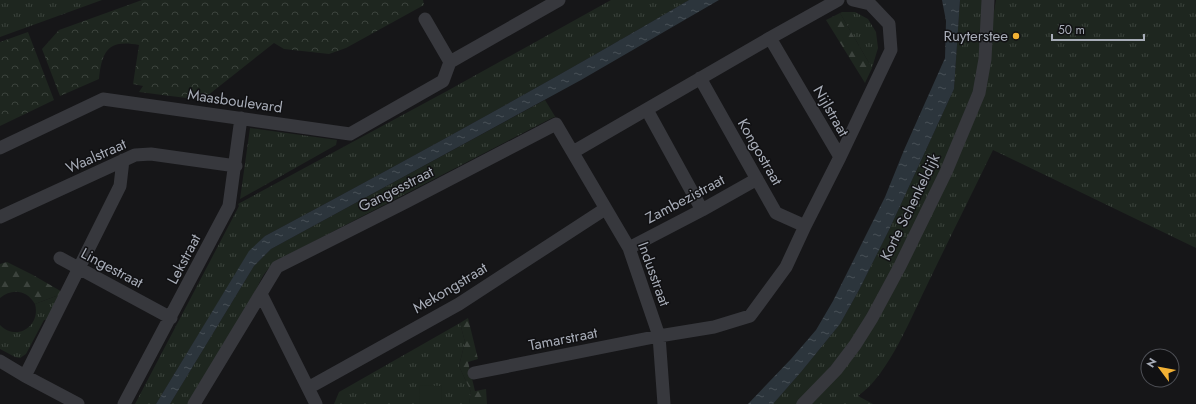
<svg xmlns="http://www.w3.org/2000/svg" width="1196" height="404" font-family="Jost,sans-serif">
<defs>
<pattern id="grass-tufts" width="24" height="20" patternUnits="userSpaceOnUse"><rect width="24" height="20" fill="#1e261f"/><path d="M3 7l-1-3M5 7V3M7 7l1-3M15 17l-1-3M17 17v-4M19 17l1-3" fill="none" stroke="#3c433d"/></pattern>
<pattern id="forest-firs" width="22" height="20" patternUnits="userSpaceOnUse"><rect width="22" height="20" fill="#1e261f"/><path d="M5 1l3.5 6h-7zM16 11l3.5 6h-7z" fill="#3c433d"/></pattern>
<pattern id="park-crowns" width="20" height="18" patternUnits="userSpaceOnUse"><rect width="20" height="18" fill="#1e261f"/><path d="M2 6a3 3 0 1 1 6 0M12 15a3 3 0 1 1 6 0" fill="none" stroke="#3c433d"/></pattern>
<pattern id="water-ripples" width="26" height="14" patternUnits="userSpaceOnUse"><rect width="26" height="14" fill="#2c353c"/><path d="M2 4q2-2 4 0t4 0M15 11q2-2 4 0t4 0" fill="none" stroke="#485056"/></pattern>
</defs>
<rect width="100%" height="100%" fill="#161618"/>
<path fill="url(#grass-tufts)" d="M 0,0 L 102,0 L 0,37 Z
M 611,0 L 689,0 C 550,82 408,159 265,236 L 249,252 L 156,404 L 135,404 L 239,206 L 238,204 L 447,91 Z
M 960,0 L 985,0 L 977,86 L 943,170 L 858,335 L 798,404 L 773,404 L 801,372 L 840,324 L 859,290 L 889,230 L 954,89 Z
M 996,0 L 1196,0 L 1196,248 L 993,150 C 972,194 950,237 929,281 C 912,315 889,375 858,396 L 873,404 L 810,404 L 838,375 L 976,112 Z
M 842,12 L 855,12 L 868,19 L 876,32 L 878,48 L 872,68 L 840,13 Z
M 545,100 L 556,118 L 554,117 L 550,119 L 276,261 C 263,273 259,281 254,298 L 190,404 L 170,404 L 254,266 L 271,249 Z
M 250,128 L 337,140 L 336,145 L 240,199 Z
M 64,293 L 49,320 L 44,320 L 26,354 L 20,358 L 15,357 L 0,349 L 0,325 C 17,342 41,326 35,304 Z
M 460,323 L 465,342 L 459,366 L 471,392 L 469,404 L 334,404 L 339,392 Z"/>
<path fill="url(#forest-firs)" d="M 840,13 L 872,68 L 865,83 L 826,20 Z
M 7,262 L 33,275 L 64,293 L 35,304 C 27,290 12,288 0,298 L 0,264 Z
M 468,318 L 478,359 L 468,362 L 475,391 L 486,389 L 487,404 L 469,404 L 471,392 L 459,366 L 465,342 L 460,323 Z"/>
<path fill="url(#park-crowns)" d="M 142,0 L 423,0 L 424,5 L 346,48 L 329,54 L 284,49 L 274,43 L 202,100 L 139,92 L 143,86 L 133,84 L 139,45 C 108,39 102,51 99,79 L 60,96 L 42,49 L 59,30 Z
M 28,32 L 54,100 L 0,126 L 0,42 Z"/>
<path fill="#1e261f" d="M 420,385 L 442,386 L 441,404 L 419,404 Z"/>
<path fill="url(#water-ripples)" d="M 689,0 L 719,0 L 581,80 L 271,249 L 254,266 L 170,404 L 156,404 L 249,251 L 265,236 C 408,159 550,82 689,0 Z
M 942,0 L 960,0 L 954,89 L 889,230 L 859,290 L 840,324 L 801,372 L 773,404 L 748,404 L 791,359 L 816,330 L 833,301 L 885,197 L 904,150 L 945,58 L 946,21 Z"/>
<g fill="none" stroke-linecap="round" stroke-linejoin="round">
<path stroke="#37383d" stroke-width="13" d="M 425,19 L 450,62
M 770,38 L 838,0
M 700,78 L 776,213 L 805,226
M 647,110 L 702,210
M 0,148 L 103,99 L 350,134 L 443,81 L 450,62 L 559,0
M 840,157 L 891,50 L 889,24 L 870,4 L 853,0
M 0,217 L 135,155 L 151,154 L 236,166
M 629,248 L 702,210 L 757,179
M 60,258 L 171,318
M 261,294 L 316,404
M 0,361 L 25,376 L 78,404
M 474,373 L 659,336 L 714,327 L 750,316 L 786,267 L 805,226 L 840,157 L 770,38 L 573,152
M 25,376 L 120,186 L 123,160
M 308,388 L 459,304 L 605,209
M 124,404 L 229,206 L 241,118
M 194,404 L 277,267 L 406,202 L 556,124 L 629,248 L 659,336 L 664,404
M 803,404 L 836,370 L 855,345 L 872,318 L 900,266 L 946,172 L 979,93 L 985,59 L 988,0"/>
</g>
<circle fill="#f2b134" stroke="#111113" stroke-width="1.5" cx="1016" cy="36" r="4"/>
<g text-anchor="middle" stroke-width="3" stroke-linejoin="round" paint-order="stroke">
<g font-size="15" fill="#a8adb8" stroke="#111113" text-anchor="end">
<text x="1008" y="41">Ruyterstee</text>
</g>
<g font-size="15" fill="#a8adb8" stroke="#111113">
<text transform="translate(235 101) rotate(8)" y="5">Maasboulevard</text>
<text transform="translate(831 111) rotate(60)" y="5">Nijlstraat</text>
<text transform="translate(760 152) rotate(60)" y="5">Kongostraat</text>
<text transform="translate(96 156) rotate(-24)" y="5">Waalstraat</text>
<text transform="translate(396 189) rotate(-27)" y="5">Gangesstraat</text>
<text transform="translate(685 199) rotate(-28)" y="5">Zambezistraat</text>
<text transform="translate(910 207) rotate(-64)" y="5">Korte Schenkeldijk</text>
<text transform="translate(184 259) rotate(-62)" y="5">Lekstraat</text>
<text transform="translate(112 268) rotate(28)" y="5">Lingestraat</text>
<text transform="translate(654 274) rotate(70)" y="5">Indusstraat</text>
<text transform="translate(450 288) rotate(-31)" y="5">Mekongstraat</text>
<text transform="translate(563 339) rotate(-11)" y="5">Tamarstraat</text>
</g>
</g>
<g transform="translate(1160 368) rotate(302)"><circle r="19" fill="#111113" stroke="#4d4f55"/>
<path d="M0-3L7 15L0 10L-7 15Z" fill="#f2b134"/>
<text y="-6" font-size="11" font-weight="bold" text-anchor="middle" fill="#a8adb8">N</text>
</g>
<path d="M1052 34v6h92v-6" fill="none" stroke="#a8adb8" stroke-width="2"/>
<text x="1058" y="34" font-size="12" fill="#a8adb8" stroke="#111113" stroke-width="3" paint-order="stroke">50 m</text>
</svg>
